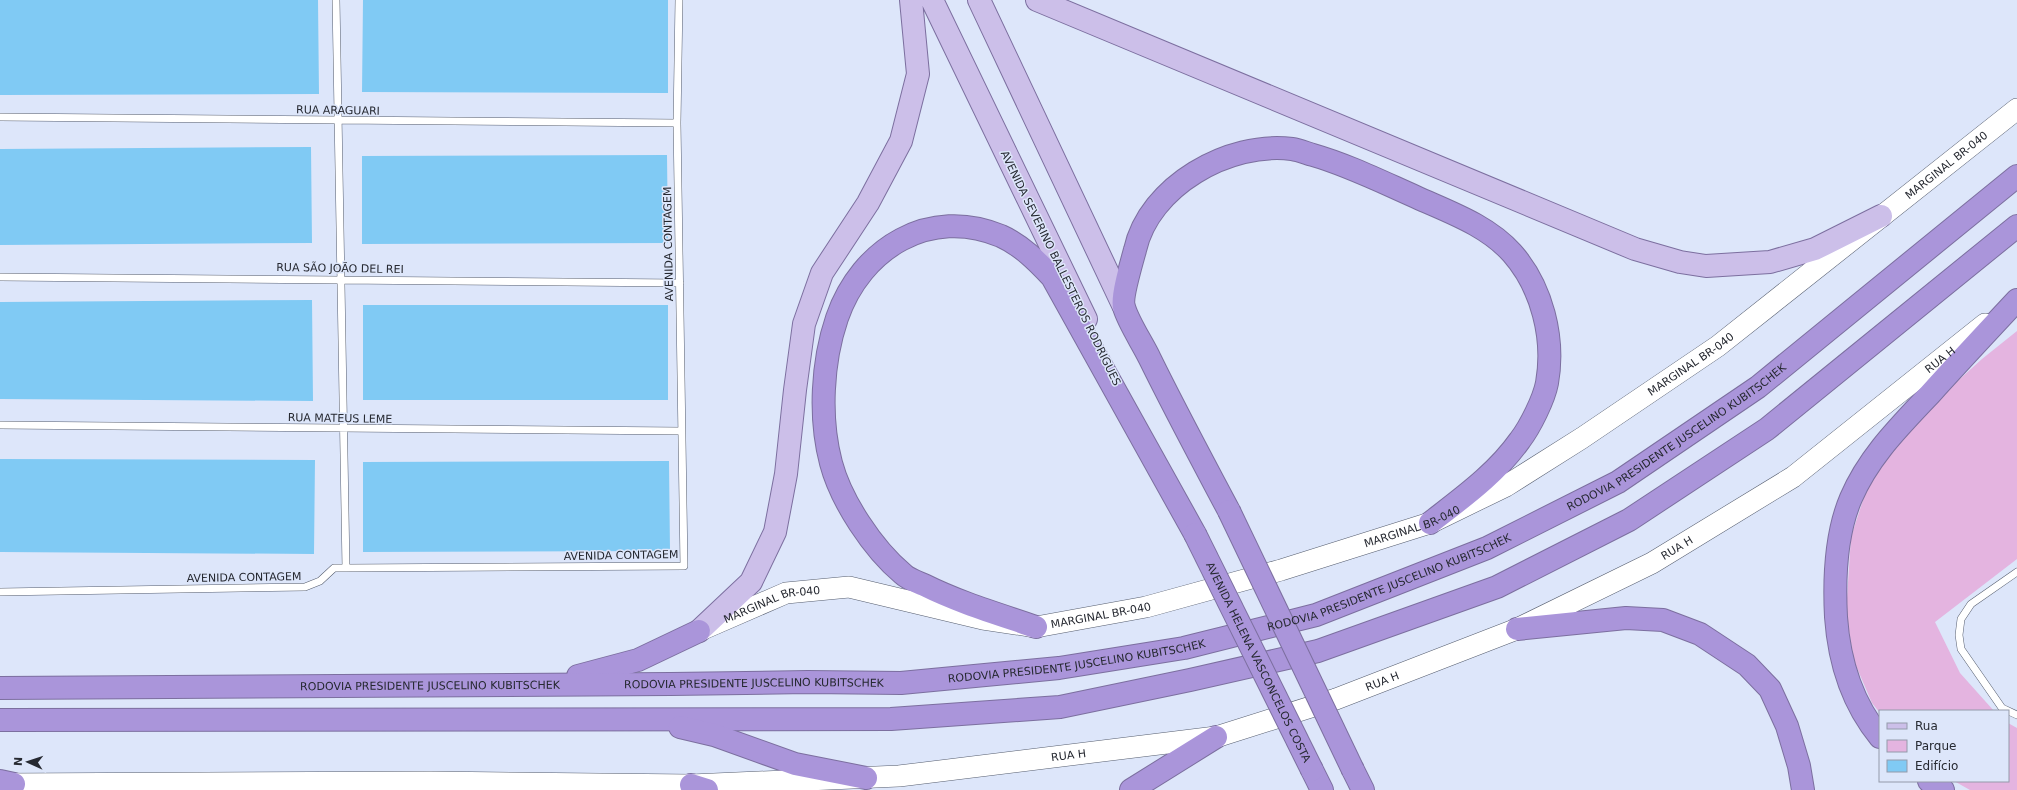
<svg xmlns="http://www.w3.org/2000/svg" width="2017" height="790" font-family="'DejaVu Sans',sans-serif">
<rect width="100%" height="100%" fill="#dde6fa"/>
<path fill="#e4b4e0" d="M 2017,331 L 2017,559 L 1935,622 L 1960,673 L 1994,711 L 1880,711 L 1880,713 L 1872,703 L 1854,661 L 1846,613 L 1851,537 L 1865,494 L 1892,446 L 1931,405 L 1982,359 Z
M 2008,723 L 2017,728 L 2017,790 L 1970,790 L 1954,781 L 2008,781 Z"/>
<path fill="#80caf4" d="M 0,0 L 318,0 L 319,94 L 0,95 Z
M 363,0 L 668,0 L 668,93 L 362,92 Z
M 311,147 L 312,243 L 0,245 L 0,149 Z
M 667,155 L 668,243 L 362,244 L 362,156 Z
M 312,300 L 313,401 L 0,399 L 0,302 Z
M 363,305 L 668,305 L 668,400 L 363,400 Z
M 0,459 L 315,460 L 314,554 L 0,552 Z
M 669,461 L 670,551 L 363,552 L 363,462 Z"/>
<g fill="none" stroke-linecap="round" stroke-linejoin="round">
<defs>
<path id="lane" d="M 336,0 L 346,568
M 0,117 L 677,123
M 0,277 L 680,283
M 0,425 L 681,431
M 2017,572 L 1971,604 L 1961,619 L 1959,635 L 1961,649 L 2002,708 L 2017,715
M 0,592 L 305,587 L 320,581 L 334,568 L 346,568 L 684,566 L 677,123 L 679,0"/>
<g id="secondary">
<path id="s1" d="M 703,629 L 786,593 L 849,587 L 983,619 L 1036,627 L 1146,607 L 1281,570 L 1430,523 L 1506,486 L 1582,438 L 1718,346 L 2017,109"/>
<path id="s2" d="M 0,784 L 431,782 L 691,785 L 899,776 L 1216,737 L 1336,699 L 1517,629 L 1652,563 L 1793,477 L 1985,324"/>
</g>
<path id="primary" d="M 932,0 L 1086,319
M 979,0 L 1123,305
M 1037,0 L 1635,249 L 1680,262 L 1706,266 L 1770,262 L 1815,249 L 1881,216
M 699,631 L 751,582 L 775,532 L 786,474 L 795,390 L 804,324 L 822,273 L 868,203 L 901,141 L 918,74 L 911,0"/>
<g id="highway">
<path d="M 1229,511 C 1202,460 1175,410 1150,359 C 1143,344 1128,322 1124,307 C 1121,298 1132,261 1135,250 C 1149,186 1229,141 1292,149 C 1299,150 1306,153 1313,155 C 1348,165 1382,182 1416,197 C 1449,212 1487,225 1512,253 C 1542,287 1555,338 1547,383 C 1544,399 1530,427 1520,440 C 1496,474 1462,498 1430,523"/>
<path d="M 1036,627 C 998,614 960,603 924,585 C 917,582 908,579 903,574 C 873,549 841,501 831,463 C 819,418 822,362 837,318 C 861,248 930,206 1001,236 C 1021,245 1037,261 1052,277 L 1195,534"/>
<path d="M 1517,629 L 1626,618 L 1663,620 L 1700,634 L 1747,665 L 1770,689 L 1787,726 L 1799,766 L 1803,790"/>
<path d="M 578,676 L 638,660 L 699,631"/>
<path id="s3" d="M 0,688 L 671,684 L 808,682 L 901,683 L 1059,668 L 1184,648 L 1316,615 L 1487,548 L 1618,482 L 1758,387 L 2017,176"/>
<path d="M 0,720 L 891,719 L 1060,707 L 1190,680 L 1318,651 L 1497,587 L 1629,520 L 1767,429 L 2017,226"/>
<path d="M 680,727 L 714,735 L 795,764 L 866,778"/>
<path d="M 1880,737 C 1852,703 1839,660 1836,617 C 1834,579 1836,533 1851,498 C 1869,456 1900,426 1931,393 C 1959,362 1988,331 2017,300"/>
<path d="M 1312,770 L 1322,790"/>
<path d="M 1353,770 L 1363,790"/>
<path d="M 0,781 L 14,784"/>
<path d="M 1929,781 L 1943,790"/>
<path d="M 691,785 L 707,790"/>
<path d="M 1131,790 L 1216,737"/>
</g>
</defs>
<use href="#lane" stroke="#565e6f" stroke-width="8"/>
<use href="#secondary" stroke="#565e6f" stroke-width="22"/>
<use href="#primary" stroke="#7c6f9f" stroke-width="24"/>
<use href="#highway" stroke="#7c6f9f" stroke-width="24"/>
<use href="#lane" stroke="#fff" stroke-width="7"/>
<use href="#secondary" stroke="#fff" stroke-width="21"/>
<use href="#primary" stroke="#ccbfe9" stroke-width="22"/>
<use href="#highway" stroke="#aa95da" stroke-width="22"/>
<defs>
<g id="highway-bridge">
<path d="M 1229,511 L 1353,770"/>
<path id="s4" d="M 1195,534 L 1312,770"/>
</g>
</defs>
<use href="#highway-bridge" stroke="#7c6f9f" stroke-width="24" stroke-linecap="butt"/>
<use href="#highway-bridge" stroke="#aa95da" stroke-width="22"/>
</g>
<g text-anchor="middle" stroke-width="3" stroke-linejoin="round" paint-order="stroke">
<g font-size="11" fill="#262931" stroke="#dde6fa">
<text transform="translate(338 110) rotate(1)" y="4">RUA ARAGUARI</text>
<text dy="4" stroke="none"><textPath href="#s1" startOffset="1383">MARGINAL BR-040</textPath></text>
<text transform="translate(668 244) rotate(-91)" y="4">AVENIDA CONTAGEM</text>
<text transform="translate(340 268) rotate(1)" y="4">RUA SÃO JOÃO DEL REI</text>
<text transform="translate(1061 268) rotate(64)" y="4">AVENIDA SEVERINO BALLESTEROS RODRIGUES</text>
<text dy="4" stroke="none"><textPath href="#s2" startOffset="2042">RUA H</textPath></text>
<text dy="4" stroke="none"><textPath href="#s1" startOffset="1059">MARGINAL BR-040</textPath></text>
<text transform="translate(340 418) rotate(1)" y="4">RUA MATEUS LEME</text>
<text dy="4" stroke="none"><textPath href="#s3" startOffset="1726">RODOVIA PRESIDENTE JUSCELINO KUBITSCHEK</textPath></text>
<text dy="4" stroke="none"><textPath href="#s1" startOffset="735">MARGINAL BR-040</textPath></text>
<text dy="4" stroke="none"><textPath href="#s2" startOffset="1718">RUA H</textPath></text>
<text transform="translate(621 555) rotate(-1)" y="4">AVENIDA CONTAGEM</text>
<text transform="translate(244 577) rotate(-1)" y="4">AVENIDA CONTAGEM</text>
<text dy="4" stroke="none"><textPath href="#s3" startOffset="1402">RODOVIA PRESIDENTE JUSCELINO KUBITSCHEK</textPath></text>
<text dy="4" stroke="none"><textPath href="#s1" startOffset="74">MARGINAL BR-040</textPath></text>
<text dy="4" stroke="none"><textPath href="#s1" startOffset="411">MARGINAL BR-040</textPath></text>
<text dy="4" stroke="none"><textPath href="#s3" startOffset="1078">RODOVIA PRESIDENTE JUSCELINO KUBITSCHEK</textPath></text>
<text dy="4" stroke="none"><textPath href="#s4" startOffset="143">AVENIDA HELENA VASCONCELOS COSTA</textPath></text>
<text dy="4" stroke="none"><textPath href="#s2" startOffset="1394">RUA H</textPath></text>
<text dy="4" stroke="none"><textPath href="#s3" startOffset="754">RODOVIA PRESIDENTE JUSCELINO KUBITSCHEK</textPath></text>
<text dy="4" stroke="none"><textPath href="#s3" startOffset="430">RODOVIA PRESIDENTE JUSCELINO KUBITSCHEK</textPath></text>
<text dy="4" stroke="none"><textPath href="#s2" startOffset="1070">RUA H</textPath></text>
</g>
</g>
<rect x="1879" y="710" width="130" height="72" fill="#dde6fa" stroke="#949aaa"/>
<rect x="1887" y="723" width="20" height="6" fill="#ccbfe9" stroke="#949aaa"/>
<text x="1915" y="730" font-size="12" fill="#262931">Rua</text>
<rect x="1887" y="740" width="20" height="12" fill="#e4b4e0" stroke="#949aaa"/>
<text x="1915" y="750" font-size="12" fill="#262931">Parque</text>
<rect x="1887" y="760" width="20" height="12" fill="#80caf4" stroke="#949aaa"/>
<text x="1915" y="770" font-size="12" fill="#262931">Edifício</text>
<g transform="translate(28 762) rotate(273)" stroke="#dde6fa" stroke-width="3" paint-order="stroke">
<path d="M0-3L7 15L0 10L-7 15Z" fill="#262931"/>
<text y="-6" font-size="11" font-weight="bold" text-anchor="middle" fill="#262931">N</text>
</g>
</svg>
